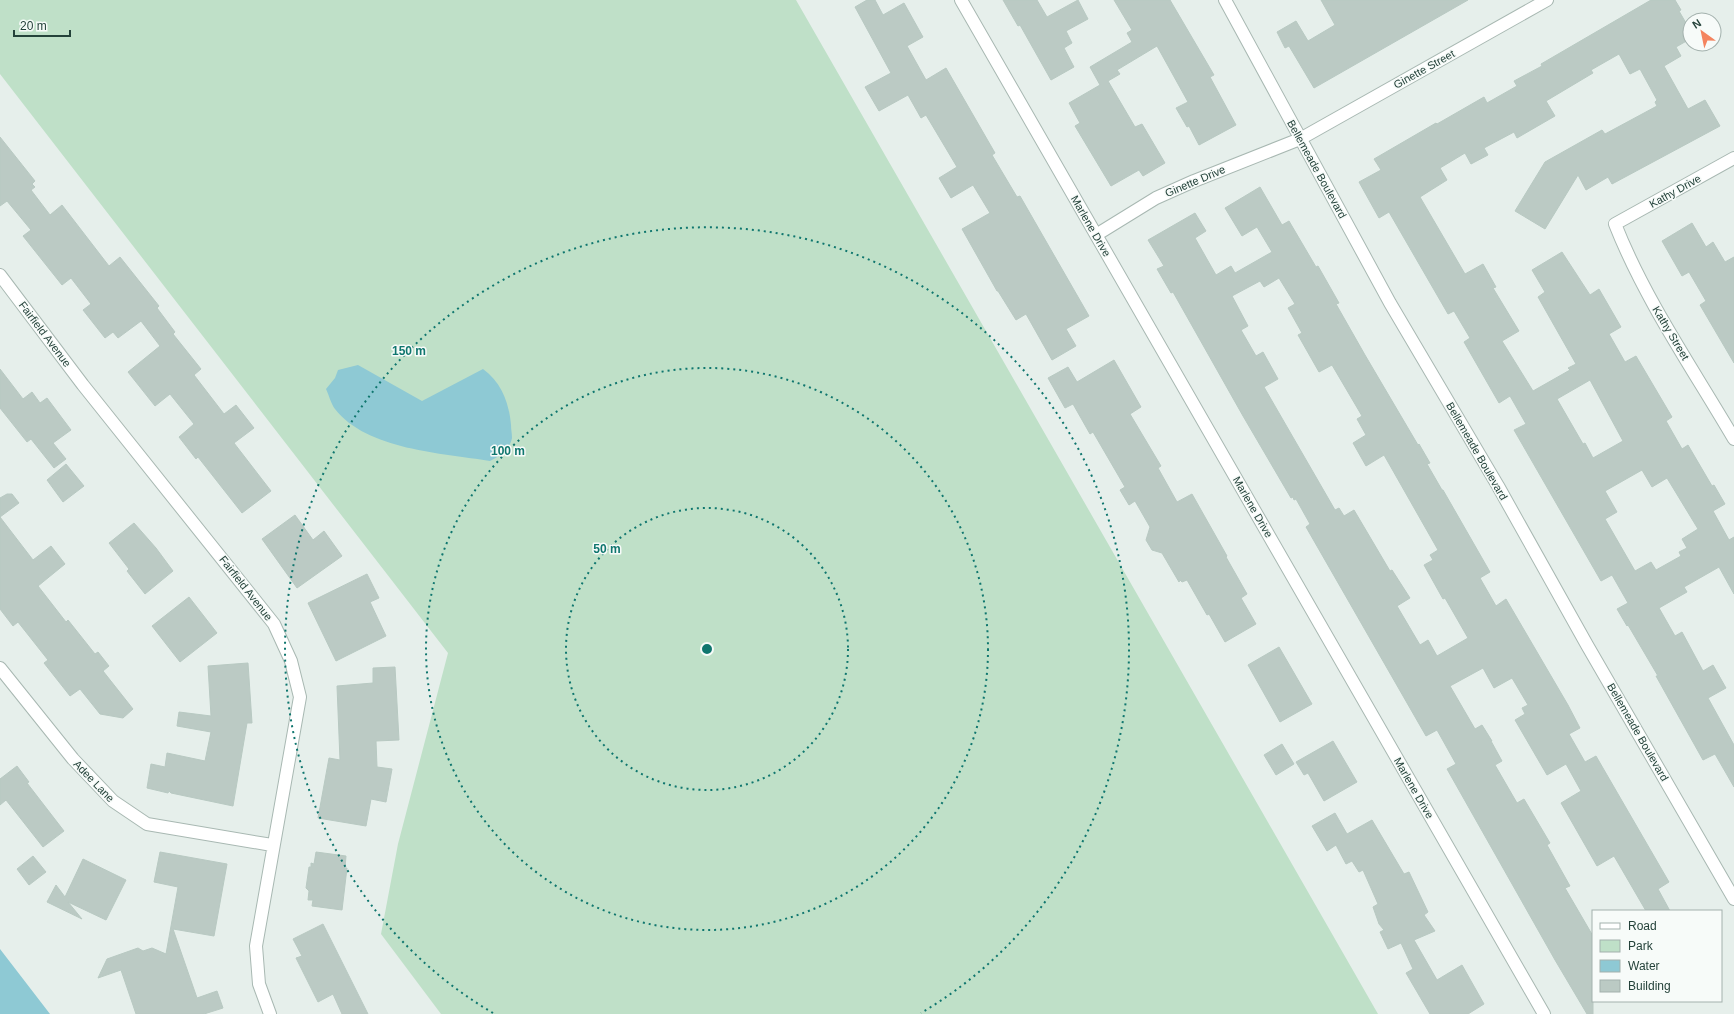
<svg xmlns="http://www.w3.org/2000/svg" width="1734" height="1014" font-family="Arial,sans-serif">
<rect width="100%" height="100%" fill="#e6efeb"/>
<path fill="#bfe0c8" d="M 0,0 L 796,0 L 1378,1014 L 441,1014 L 381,934 L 398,844 L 448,653 L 0,74 Z"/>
<path fill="#8ec9d4" d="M 358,365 L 422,401 L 483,369 C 502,383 509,403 511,425 C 511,429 512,434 512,438 C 510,449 499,457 490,461 C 442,453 367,450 335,409 C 331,404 329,395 326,389 L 335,378 L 338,370 Z
M 0,949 L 50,1014 L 0,1014 Z"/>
<path fill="#bbcac4" stroke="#b8c9c2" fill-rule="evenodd" d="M 867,0 L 875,0 L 883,15 L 904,3 L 923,37 L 907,46 L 926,80 L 946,68 L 995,153 L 992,155 L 1017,197 L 1020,196 L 1089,316 L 1066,329 L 1076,346 L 1052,360 L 1026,314 L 1016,320 L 998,291 L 997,291 L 962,229 L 990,213 L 973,185 L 951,198 L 939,178 L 957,167 L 926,115 L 921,118 L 908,95 L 879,111 L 865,87 L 891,73 L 855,7 Z
M 1003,0 L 1037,0 L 1047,17 L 1078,0 L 1088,19 L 1066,31 L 1072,43 L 1064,48 L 1074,67 L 1051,80 L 1020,25 L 1018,26 Z
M 1114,0 L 1170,0 L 1214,75 L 1210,77 L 1236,125 L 1199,145 L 1189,126 L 1187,127 L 1176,108 L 1188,102 L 1157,46 L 1117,70 L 1120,74 L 1108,81 L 1135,127 L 1142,124 L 1165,163 L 1143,176 L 1139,170 L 1111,186 L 1075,126 L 1080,123 L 1069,103 L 1100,85 L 1090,67 L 1132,42 L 1127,33 L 1132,30 Z
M 1321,0 L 1468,0 L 1314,88 L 1289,46 L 1285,48 L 1277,32 L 1296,21 L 1308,41 L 1335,25 Z
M 1651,0 L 1675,0 L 1681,10 L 1679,11 L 1690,30 L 1690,39 L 1676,47 L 1681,56 L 1664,66 L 1688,109 L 1705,100 L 1720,126 L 1612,184 L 1608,177 L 1586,190 L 1578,175 L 1545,229 L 1515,211 L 1545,162 L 1602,130 L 1605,134 L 1657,106 L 1655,102 L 1657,100 L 1640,69 L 1630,74 L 1619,54 L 1591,70 L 1593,73 L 1546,101 L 1555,116 L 1517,138 L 1514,132 L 1484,148 L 1488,155 L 1471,164 L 1465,153 L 1440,168 L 1447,180 L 1420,197 L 1465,274 L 1483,264 L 1496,287 L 1493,288 L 1519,331 L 1502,341 L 1533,391 L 1570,370 L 1568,368 L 1576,364 L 1538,297 L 1545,292 L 1532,270 L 1562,252 L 1590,295 L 1599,289 L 1621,327 L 1609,334 L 1625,362 L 1636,356 L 1672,417 L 1666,421 L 1682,449 L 1688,445 L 1712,486 L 1714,485 L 1725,504 L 1713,511 L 1729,540 L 1734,537 L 1734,594 L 1719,567 L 1684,587 L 1687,592 L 1659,608 L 1675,636 L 1682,632 L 1703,671 L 1713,665 L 1726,688 L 1708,698 L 1734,745 L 1734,787 L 1715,754 L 1703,760 L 1656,676 L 1658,676 L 1628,625 L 1627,626 L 1617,609 L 1628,603 L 1612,575 L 1601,581 L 1514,430 L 1526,424 L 1510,396 L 1499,403 L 1464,342 L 1470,338 L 1454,311 L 1448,314 L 1389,212 L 1379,218 L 1359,182 L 1381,170 L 1374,159 L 1436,123 L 1437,124 L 1484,97 L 1487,103 L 1517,86 L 1514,81 L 1542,66 L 1541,64 ZM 1590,380 L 1623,441 L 1593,458 L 1585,443 L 1583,444 L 1557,399 ZM 1642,470 L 1652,487 L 1667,478 L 1698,529 L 1682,539 L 1687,548 L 1679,552 L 1681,556 L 1656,570 L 1651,562 L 1635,571 L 1605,519 L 1617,512 L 1605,491 Z
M 0,137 L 35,181 L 32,184 L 35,187 L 31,190 L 50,215 L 62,205 L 109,266 L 120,257 L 159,306 L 157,308 L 175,332 L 173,334 L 201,369 L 194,375 L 224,414 L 236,405 L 254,428 L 234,443 L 271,491 L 242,513 L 198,457 L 196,459 L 179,437 L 194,424 L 170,394 L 155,406 L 128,372 L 160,346 L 141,321 L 118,338 L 113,332 L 105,338 L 83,310 L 91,304 L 71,278 L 62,285 L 23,236 L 31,230 L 7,201 L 0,206 Z
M 1260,187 L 1282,225 L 1289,221 L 1316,267 L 1318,266 L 1339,303 L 1336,304 L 1365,355 L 1418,445 L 1419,444 L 1430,463 L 1427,464 L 1442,490 L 1443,490 L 1490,572 L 1480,578 L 1496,606 L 1506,599 L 1568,705 L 1580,728 L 1569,734 L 1585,762 L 1596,756 L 1669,882 L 1658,889 L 1670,911 L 1646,911 L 1614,856 L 1597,866 L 1561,803 L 1581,791 L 1566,764 L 1547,775 L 1515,720 L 1525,714 L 1522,708 L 1528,705 L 1512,678 L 1494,688 L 1483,668 L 1450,686 L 1475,729 L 1482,725 L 1492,741 L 1491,741 L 1502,761 L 1495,765 L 1517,803 L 1524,799 L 1550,843 L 1547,845 L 1570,886 L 1565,888 L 1593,936 L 1593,1014 L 1587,1014 L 1555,960 L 1447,769 L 1456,764 L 1437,730 L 1426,736 L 1306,527 L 1310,524 L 1296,499 L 1294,500 L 1293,497 L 1291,498 L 1243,416 L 1173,292 L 1171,293 L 1157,269 L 1164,266 L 1148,240 L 1195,213 L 1206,231 L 1195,238 L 1216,275 L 1231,266 L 1235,273 L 1272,252 L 1257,227 L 1242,236 L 1225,208 ZM 1279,278 L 1295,304 L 1288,308 L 1302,333 L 1298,335 L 1319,372 L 1332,365 L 1362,416 L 1357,419 L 1366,435 L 1353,443 L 1366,466 L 1384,455 L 1438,550 L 1430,555 L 1433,560 L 1424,565 L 1443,599 L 1445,598 L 1468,638 L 1437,656 L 1428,640 L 1420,645 L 1397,606 L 1410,598 L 1392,570 L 1390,571 L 1354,510 L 1344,516 L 1339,508 L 1335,510 L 1264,387 L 1278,379 L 1263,352 L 1256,356 L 1241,330 L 1248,326 L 1232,296 L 1260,281 L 1264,287 Z
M 1692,223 L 1706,247 L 1713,242 L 1725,262 L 1734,257 L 1734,363 L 1700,305 L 1706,301 L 1689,272 L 1682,276 L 1662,241 Z
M 1114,360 L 1141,407 L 1130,414 L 1161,466 L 1158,468 L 1177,502 L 1192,494 L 1227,556 L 1226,557 L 1247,594 L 1241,598 L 1256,624 L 1225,642 L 1209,614 L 1207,615 L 1187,580 L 1182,582 L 1180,580 L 1179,582 L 1162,553 L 1152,550 L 1146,540 L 1150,527 L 1135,501 L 1129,505 L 1120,490 L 1125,487 L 1093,432 L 1090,434 L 1073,404 L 1065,408 L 1048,378 L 1068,367 L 1077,382 Z
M 0,369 L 23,399 L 32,392 L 40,403 L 47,398 L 71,430 L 53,443 L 66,459 L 54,468 L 31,439 L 27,442 L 0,408 Z
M 66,464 L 84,486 L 63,502 L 47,480 Z
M 7,494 L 12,494 L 19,503 L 0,517 L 0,498 Z
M 295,515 L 313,540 L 324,531 L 342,556 L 297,588 L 262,539 Z
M 0,517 L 33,560 L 51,546 L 65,564 L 38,586 L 66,622 L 68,620 L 95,654 L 98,652 L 109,666 L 103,671 L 133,709 L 123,718 L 100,714 L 80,689 L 70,696 L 44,663 L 48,660 L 18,622 L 13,626 L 0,609 Z
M 134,523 L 156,548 L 173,571 L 145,594 L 127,571 L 129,569 L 109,543 Z
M 367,574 L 379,598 L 370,602 L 386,636 L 336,661 L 308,603 Z
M 189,597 L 217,633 L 180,662 L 152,626 Z
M 1279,647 L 1312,704 L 1280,722 L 1248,665 Z
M 248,663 L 252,723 L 247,723 L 233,806 L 171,793 L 169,791 L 168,793 L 147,788 L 151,764 L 165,767 L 167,753 L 205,761 L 211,732 L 177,726 L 179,712 L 211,716 L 208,666 Z
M 395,667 L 399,740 L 376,741 L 377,767 L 392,769 L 386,802 L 371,799 L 366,826 L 318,818 L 329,758 L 340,760 L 337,686 L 373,683 L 373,668 Z
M 1333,741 L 1357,782 L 1324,801 L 1308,773 L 1304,775 L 1296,762 Z
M 1282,744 L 1294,764 L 1276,775 L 1264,755 Z
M 17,766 L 29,782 L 27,783 L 64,831 L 43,847 L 6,800 L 0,805 L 0,779 Z
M 1335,813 L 1347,834 L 1372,820 L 1404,874 L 1409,872 L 1428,912 L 1424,915 L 1435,931 L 1414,940 L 1437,980 L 1462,965 L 1484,1004 L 1468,1014 L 1430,1014 L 1406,973 L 1413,969 L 1401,943 L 1388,949 L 1380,932 L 1384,930 L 1379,924 L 1373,907 L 1378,904 L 1363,870 L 1359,872 L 1352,861 L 1346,864 L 1336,845 L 1327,851 L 1312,826 Z
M 160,852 L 227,864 L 214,936 L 173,929 L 197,998 L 217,991 L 223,1008 L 204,1014 L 136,1014 L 121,970 L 98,978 L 107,959 L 138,948 L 143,951 L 152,948 L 166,954 L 178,887 L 154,882 Z
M 316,852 L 346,856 L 345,868 L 347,868 L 342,910 L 312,906 L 313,900 L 308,900 L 309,891 L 306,888 L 309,867 L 311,867 L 311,863 L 314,864 Z
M 33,856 L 46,872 L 29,885 L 17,869 Z
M 83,859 L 126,880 L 106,920 L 68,902 L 82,919 L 47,902 L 56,885 L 65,897 Z
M 323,924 L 368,1014 L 342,1014 L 333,994 L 318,1002 L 296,958 L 302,956 L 293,939 Z"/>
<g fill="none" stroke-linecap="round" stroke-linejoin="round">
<defs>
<path id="street" d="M 961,0 L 1544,1014
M 1225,0 L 1390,303 L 1498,486 L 1587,645 L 1734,899
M 1734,158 L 1615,224 C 1645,300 1693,369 1734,439
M 1096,235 L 1156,198 L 1194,181 L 1300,139 L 1547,0
M 0,275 L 83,385 L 274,624 L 291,661 L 300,697 L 256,946 L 259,984 L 270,1014
M 0,668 L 73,759 L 113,801 L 147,824 L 272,845"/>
</defs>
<use href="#street" stroke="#a8b8b2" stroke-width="14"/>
<use href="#street" stroke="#fff" stroke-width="12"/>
</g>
<g fill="none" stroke="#0f766e" stroke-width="2" stroke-dasharray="2 4">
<circle cx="707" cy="649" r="141"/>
<circle cx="707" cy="649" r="281"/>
<path d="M493 1013A422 422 0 1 1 921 1013"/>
</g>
<g text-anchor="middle" stroke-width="3" stroke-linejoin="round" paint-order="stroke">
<g font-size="11" fill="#24423a" stroke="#f7fbf9">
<text transform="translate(1424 69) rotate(-29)" y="4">Ginette Street</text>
<text transform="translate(1317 169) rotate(61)" y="4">Bellemeade Boulevard</text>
<text transform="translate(1195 181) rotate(-23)" y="4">Ginette Drive</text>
<text transform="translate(1675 191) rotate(-29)" y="4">Kathy Drive</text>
<text transform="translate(1091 226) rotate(60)" y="4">Marlene Drive</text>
<text transform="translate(1671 333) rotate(59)" y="4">Kathy Street</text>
<text transform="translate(45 334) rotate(53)" y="4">Fairfield Avenue</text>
<text transform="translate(1477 451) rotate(60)" y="4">Bellemeade Boulevard</text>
<text transform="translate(1253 507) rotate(60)" y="4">Marlene Drive</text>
<text transform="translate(246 588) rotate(52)" y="4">Fairfield Avenue</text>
<text transform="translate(1638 732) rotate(60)" y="4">Bellemeade Boulevard</text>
<text transform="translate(94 781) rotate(46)" y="4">Adee Lane</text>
<text transform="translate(1414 788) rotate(60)" y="4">Marlene Drive</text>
</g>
</g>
<circle cx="707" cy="649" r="6" fill="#0f766e" stroke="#f7fbf9" stroke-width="2"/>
<g font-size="12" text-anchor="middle" font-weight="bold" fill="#0f766e" stroke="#f7fbf9" stroke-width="3" stroke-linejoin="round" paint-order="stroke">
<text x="409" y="355">150 m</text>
<text x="508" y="455">100 m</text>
<text x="607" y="553">50 m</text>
</g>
<rect x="1592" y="910" width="130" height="92" fill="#f7fbf9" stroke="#a3b1ad"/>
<rect x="1600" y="923" width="20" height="6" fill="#ffffff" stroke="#a3b1ad"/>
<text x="1628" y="930" font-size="12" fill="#24423a">Road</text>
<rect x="1600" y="940" width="20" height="12" fill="#bfe0c8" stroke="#a3b1ad"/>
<text x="1628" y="950" font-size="12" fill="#24423a">Park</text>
<rect x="1600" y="960" width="20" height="12" fill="#8ec9d4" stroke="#a3b1ad"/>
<text x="1628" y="970" font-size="12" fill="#24423a">Water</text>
<rect x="1600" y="980" width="20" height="12" fill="#bbcac4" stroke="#a3b1ad"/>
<text x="1628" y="990" font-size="12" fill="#24423a">Building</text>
<g transform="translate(1702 32) rotate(327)"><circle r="19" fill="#f7fbf9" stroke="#a3b1ad"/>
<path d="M0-3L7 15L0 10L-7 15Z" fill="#f4845f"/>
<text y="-6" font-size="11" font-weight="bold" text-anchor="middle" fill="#24423a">N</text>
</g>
<path d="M14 30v6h56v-6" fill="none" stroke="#24423a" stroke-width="2"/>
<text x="20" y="30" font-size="12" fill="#24423a" stroke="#f7fbf9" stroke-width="3" paint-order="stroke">20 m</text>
</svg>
